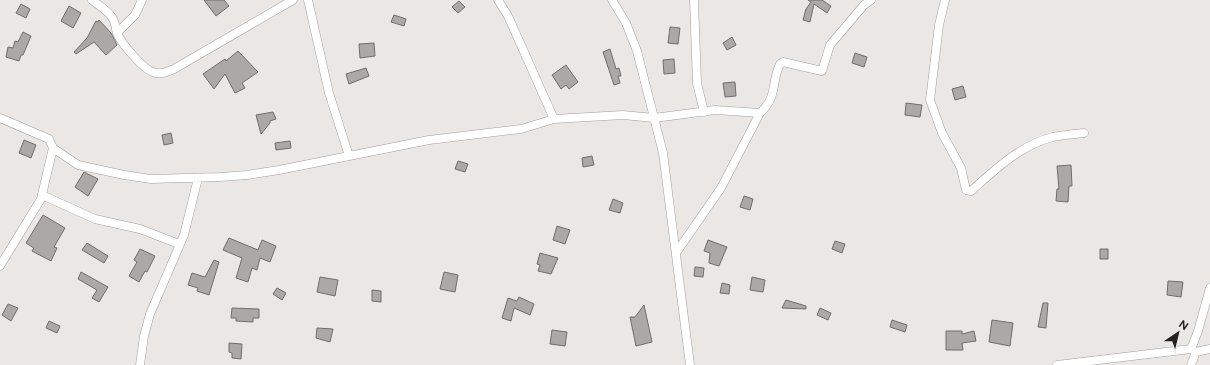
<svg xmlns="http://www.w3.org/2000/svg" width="1210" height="365" font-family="Figtree,sans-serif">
<rect width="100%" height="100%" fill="#eae7e5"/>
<path fill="#aba8a6" stroke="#706d6c" d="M 204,0 L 224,0 L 229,6 L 216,16 Z
M 808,0 L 822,0 L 831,6 L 827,13 L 814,4 L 810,22 L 803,20 L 806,9 L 811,2 Z
M 459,1 L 465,7 L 458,13 L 452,7 Z
M 21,4 L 30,9 L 26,18 L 16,13 Z
M 69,6 L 81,13 L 73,28 L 61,21 Z
M 394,15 L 406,19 L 404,26 L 391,22 Z
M 99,20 L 111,33 L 117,45 L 106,55 L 94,42 L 76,54 L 74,52 L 87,38 L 96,21 L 98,22 Z
M 670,27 L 680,28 L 678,44 L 668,43 Z
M 23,32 L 31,36 L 23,55 L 21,55 L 19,61 L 6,57 L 8,47 L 13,48 L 15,41 L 18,42 Z
M 732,37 L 736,45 L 727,50 L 723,43 Z
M 374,43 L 375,56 L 360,58 L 359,44 Z
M 610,49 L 616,69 L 619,68 L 621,76 L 618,76 L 620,83 L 614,85 L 603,52 Z
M 238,51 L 258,72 L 242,83 L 245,88 L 235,93 L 225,74 L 214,89 L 203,74 L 225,59 L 226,61 Z
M 855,53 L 867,57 L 864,67 L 852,63 Z
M 674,59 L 675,73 L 664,74 L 663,60 Z
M 566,65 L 578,82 L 569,89 L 566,85 L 561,89 L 552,75 Z
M 366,68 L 369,76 L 349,84 L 346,74 Z
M 735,82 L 736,96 L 725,97 L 723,83 Z
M 963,86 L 966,97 L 955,100 L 952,89 Z
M 906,103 L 922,105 L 920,117 L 905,115 Z
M 273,112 L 276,119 L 270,121 L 270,123 L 261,134 L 256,115 Z
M 171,133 L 173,143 L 164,145 L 162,135 Z
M 24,140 L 36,145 L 31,158 L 19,153 Z
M 290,141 L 291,148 L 276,150 L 275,143 Z
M 592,156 L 594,165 L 583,167 L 582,158 Z
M 458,161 L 468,164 L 465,172 L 455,169 Z
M 1071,165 L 1072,186 L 1069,186 L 1068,202 L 1056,201 L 1057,189 L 1059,189 L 1057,166 Z
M 84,172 L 98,179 L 88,196 L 75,187 Z
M 744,196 L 753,199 L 750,210 L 740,207 Z
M 613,199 L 623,203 L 620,213 L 609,210 Z
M 43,215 L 65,228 L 54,247 L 57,248 L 51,261 L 32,251 L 34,248 L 26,243 Z
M 557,226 L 570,230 L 565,244 L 553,240 Z
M 229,238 L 258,250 L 262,240 L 276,246 L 270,262 L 260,258 L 257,270 L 252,268 L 248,282 L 236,278 L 242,258 L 223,250 Z
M 708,240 L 727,247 L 719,266 L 709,263 L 710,253 L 704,251 Z
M 835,241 L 845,244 L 842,253 L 832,249 Z
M 87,243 L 108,256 L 104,263 L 82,250 Z
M 140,249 L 155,256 L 147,272 L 145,271 L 139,282 L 129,276 L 137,262 L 134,260 Z
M 1100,249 L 1108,249 L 1108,259 L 1100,259 Z
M 540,253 L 558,258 L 551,274 L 538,271 L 540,265 L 537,264 Z
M 214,260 L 219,262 L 209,295 L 197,291 L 198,288 L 188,285 L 192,273 L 205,277 Z
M 695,267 L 704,268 L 703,277 L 694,276 Z
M 81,272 L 108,287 L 99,302 L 92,298 L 97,290 L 78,279 Z
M 444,272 L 458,275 L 455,292 L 440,289 Z
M 320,277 L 338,280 L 335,296 L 317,292 Z
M 752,277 L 765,280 L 763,292 L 750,290 Z
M 1168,281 L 1183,282 L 1181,297 L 1167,295 Z
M 722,283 L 730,285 L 729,294 L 720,293 Z
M 277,288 L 286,293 L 282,300 L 273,294 Z
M 372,290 L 381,291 L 381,302 L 372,301 Z
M 519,297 L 534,304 L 530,315 L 514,308 L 511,321 L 502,318 L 508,298 L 517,301 Z
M 786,300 L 806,306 L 806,309 L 782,308 Z
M 1043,303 L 1048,303 L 1046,328 L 1038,327 Z
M 8,304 L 18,308 L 11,321 L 2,315 Z
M 644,305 L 652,342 L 636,346 L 630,317 L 635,317 Z
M 232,308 L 259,309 L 259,318 L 253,318 L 253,322 L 236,321 L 236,318 L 231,318 Z
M 820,308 L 831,313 L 828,320 L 817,315 Z
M 892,320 L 907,325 L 905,332 L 890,327 Z
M 992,320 L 1013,323 L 1010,346 L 989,342 Z
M 49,321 L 60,326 L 57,333 L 46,328 Z
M 317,328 L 333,329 L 330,342 L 316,338 Z
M 552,330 L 567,332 L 565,346 L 550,344 Z
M 946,331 L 962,331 L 962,334 L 974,331 L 976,341 L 962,343 L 963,350 L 946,350 Z
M 229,343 L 242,344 L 241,359 L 232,358 L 232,353 L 229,352 Z"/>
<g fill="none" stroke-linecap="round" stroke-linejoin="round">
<defs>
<path id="minor" d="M 92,0 C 98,5 107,10 111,16 C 116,22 115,27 117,33 C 121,43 143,69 153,72 C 160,75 167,72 174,69 L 293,0
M 308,0 L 329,93 L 349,156
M 498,0 L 508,16 L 554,119
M 612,0 L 626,23 L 637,51 L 663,153 L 690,365
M 694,0 L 697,83 L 704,112
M 945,0 L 939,25 L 930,100 L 942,133 L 961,168 L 966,190 L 971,191 C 995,170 1020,145 1053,137 C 1063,135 1074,134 1084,133
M 117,33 L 135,15 L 142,0
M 0,118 L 49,139 L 53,148 L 41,199 L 0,266
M 53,148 L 78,165 L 124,175 L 151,179 L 220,177 L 247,175 L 279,170 L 429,140 L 521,129 L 554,119 L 623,115 L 654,118 L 715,110 L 760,113
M 42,195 L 95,219 L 140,229 L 179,244
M 676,253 L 721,188 L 760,113 C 778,97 771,82 780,64 L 783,62 L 822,71 L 830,45 L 864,5 L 871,0
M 1191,349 L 1198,331 L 1210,288
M 140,365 L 144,336 L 150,314 L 184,235 L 198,178
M 1057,365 L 1191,349 L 1196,352 L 1210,349
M 1191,365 L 1196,352"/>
</defs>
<use href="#minor" stroke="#a19e9d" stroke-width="9"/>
<use href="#minor" stroke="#fff" stroke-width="8"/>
</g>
<g transform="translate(1178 333) rotate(35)" stroke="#eae7e5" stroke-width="3" paint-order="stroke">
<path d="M0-3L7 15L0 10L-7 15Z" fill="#232221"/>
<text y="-6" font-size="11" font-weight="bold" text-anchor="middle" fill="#232221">N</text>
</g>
</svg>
